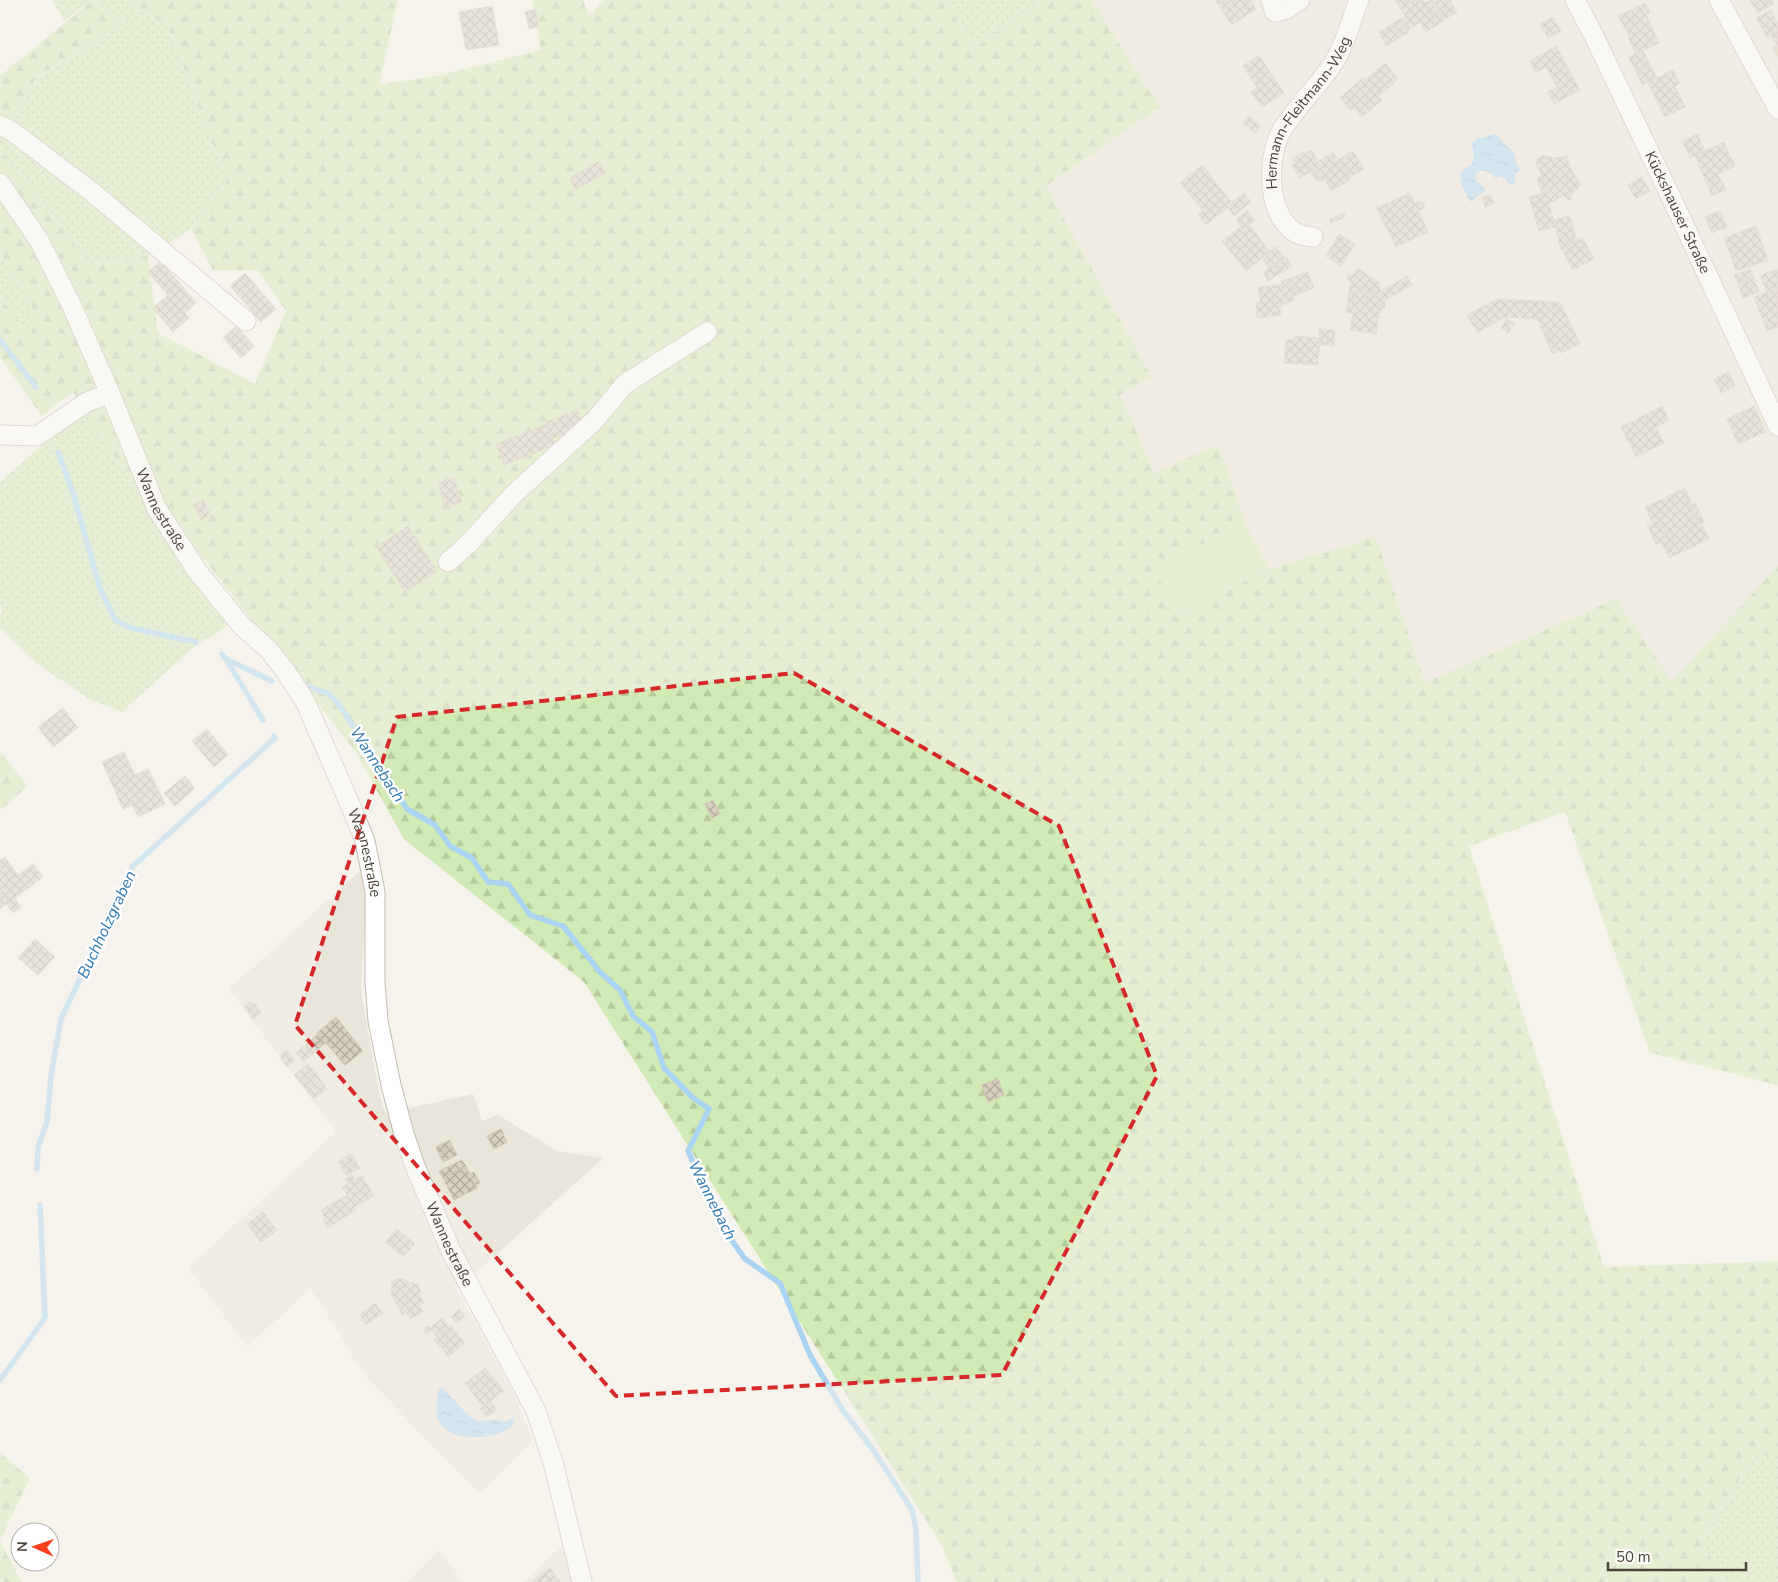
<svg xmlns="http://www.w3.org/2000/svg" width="1778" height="1582" font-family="'Nunito Sans',sans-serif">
<defs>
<pattern id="grass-dots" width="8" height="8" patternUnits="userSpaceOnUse" patternTransform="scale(1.25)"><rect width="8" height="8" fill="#d2eab5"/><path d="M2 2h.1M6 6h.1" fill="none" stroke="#b6ca9c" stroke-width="1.8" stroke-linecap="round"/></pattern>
<pattern id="forest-firs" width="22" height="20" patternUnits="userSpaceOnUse" patternTransform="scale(1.25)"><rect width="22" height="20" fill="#d2eab5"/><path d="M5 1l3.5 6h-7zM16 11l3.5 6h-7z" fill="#b6ca9c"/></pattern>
<pattern id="water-ripples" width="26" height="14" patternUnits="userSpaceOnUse" patternTransform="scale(1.25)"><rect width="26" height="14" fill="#a9d4f2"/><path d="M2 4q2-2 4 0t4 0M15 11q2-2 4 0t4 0" fill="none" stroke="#8caec5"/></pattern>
<pattern id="building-cross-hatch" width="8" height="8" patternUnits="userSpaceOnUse" patternTransform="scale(1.25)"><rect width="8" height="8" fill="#d8cfc1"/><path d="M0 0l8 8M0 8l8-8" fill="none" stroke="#b1aa9e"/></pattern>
</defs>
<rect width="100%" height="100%" fill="#f6f3ec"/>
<path fill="#eae5da" d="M 1091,0 L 1778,0 L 1778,716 L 1425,683 L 1376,537 L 1269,569 L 1245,523 L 1155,475 L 1120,395 L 1151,376 L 1046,186 L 1160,107 Z
M 361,870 L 366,907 L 361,979 L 362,997 L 379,1093 L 385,1113 L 473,1094 L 482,1121 L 498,1115 L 557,1151 L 603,1158 L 457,1290 L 512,1390 L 533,1441 L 480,1494 L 364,1375 L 311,1288 L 247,1347 L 188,1268 L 336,1132 L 229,989 Z
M 566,1544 L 576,1582 L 523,1582 L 559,1549 Z
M 439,1550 L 463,1582 L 407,1582 Z"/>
<path fill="url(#grass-dots)" d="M 52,0 L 129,0 L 128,2 L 168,26 L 227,180 L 191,229 L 148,256 L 90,264 L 0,149 L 0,144 L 36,79 L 125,23 L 91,1 L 64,20 Z
M 944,0 L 1044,0 L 975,47 Z
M 0,253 L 32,305 L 32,339 L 0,297 Z
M 86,412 L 120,466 L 143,490 L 230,624 L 220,631 L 196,645 L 122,712 L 89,699 L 35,662 L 0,628 L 0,615 L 3,611 L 0,606 L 0,482 L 40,447 Z
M 1778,1454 L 1778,1582 L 1725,1582 L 1701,1541 L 1754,1457 Z"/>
<path fill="url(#forest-firs)" d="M 129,0 L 398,0 L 379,85 L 445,74 L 541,50 L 532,0 L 583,0 L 589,17 L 603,0 L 944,0 L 975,47 L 1044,0 L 1091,0 L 1160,107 L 1046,186 L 1151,376 L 1120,395 L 1155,474 L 1218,444 L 1245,523 L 1155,569 L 1178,615 L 1269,569 L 1376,537 L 1425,683 L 1616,599 L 1672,681 L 1778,566 L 1778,1085 L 1650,1053 L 1565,812 L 1469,846 L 1604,1267 L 1778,1261 L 1778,1454 L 1754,1457 L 1701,1540 L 1725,1582 L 957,1582 L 941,1544 L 584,982 L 404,839 L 355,751 L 173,520 L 120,466 L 73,392 L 42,416 L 0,357 L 0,297 L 32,338 L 32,305 L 0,253 L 0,149 L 90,264 L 148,256 L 158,333 L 255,384 L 286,311 L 257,270 L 213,270 L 191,229 L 227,180 L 168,26 L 128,2 Z
M 91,1 L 125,23 L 36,78 L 0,144 L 0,76 Z
M 0,752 L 28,786 L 0,810 Z
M 0,1453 L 30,1478 L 0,1540 Z
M 0,1542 L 22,1582 L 0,1582 Z"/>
<path fill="#d2eab5" d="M 1245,523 L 1269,569 L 1178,615 L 1154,569 Z"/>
<path fill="url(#water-ripples)" d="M 1493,134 L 1499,136 C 1502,145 1509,145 1513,152 C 1516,158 1515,163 1520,169 L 1514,177 L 1516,184 L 1509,184 L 1506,179 L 1500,176 L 1495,178 L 1491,173 L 1482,170 L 1476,174 L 1476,180 L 1486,190 L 1470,202 L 1461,183 L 1460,173 L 1464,169 L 1471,166 L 1474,160 L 1472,143 L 1477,138 L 1487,137 Z
M 442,1387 L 465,1412 L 477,1421 L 496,1420 L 505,1422 L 514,1418 L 513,1426 C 496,1439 457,1443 441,1425 C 434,1416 437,1401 438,1391 Z"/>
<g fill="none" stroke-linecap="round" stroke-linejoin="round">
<path stroke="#a9d4f2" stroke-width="5.5" d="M 0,340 L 36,387
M 58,452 L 73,493 L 100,588 L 115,620 L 131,628 L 196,642
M 222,654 L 226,659 L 272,681
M 226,659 L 263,720
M 301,684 L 329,694 L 340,706 L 407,809 L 435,825 L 450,846 L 472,858 L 488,882 L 508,884 L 530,915 L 563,926 L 600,972 L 620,990 L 633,1016 L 652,1032 L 664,1068 L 692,1097 L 709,1109 L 688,1151 L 723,1228 L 745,1259 L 780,1283 L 810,1355 L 842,1409 L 874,1451 L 912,1510 L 916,1530 L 918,1582
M 37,1169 L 38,1147 L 47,1122 L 51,1076 L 61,1019 L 133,866 L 275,738 L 274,736
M 0,1380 L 45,1318 L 40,1205"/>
</g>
<path fill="url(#building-cross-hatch)" stroke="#d3c7b4" d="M 1215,0 L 1250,0 L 1256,9 L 1232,25 Z
M 1395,0 L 1423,0 L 1425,3 L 1431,0 L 1438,11 L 1408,30 L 1400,19 L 1405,16 Z
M 1431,0 L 1444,0 L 1435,5 Z
M 1444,0 L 1450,0 L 1457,12 L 1444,20 L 1435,5 Z
M 1750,0 L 1772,0 L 1774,4 L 1757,13 Z
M 1645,3 L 1650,12 L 1646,14 L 1659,43 L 1636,54 L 1628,38 L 1630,37 L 1618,16 Z
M 492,6 L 499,45 L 466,50 L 459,12 Z
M 535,9 L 539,26 L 529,29 L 525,12 Z
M 1771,10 L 1775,18 L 1761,26 L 1756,18 Z
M 1438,11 L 1444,21 L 1426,32 L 1420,23 Z
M 1553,17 L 1561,31 L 1548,38 L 1540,24 Z
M 1775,18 L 1778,23 L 1778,31 L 1767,38 L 1761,26 Z
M 1400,19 L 1409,32 L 1401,37 L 1393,23 Z
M 1393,23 L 1401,37 L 1386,46 L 1379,32 Z
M 1778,31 L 1778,47 L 1771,35 Z
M 1556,46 L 1580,90 L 1554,104 L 1547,92 L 1557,87 L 1546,67 L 1536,73 L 1530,61 Z
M 1777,46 L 1778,56 L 1777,56 L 1772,48 Z
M 1643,50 L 1650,65 L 1636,71 L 1628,57 Z
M 1259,55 L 1284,93 L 1262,107 L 1251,92 L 1257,88 L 1243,66 Z
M 1385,63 L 1398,79 L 1379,96 L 1382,100 L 1362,117 L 1354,108 L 1350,110 L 1340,98 L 1364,77 L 1366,79 Z
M 1650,65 L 1657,78 L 1642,85 L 1636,71 Z
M 1673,70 L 1680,84 L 1675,86 L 1685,107 L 1665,117 L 1648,83 Z
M 1249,116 L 1261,126 L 1255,133 L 1243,123 Z
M 1698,134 L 1705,152 L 1690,158 L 1682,141 Z
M 1724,142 L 1735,166 L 1718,174 L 1726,190 L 1712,196 L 1695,156 Z
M 1312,150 L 1318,161 L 1311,166 L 1314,170 L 1300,178 L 1292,165 L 1295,164 L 1292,159 L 1303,152 L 1304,154 Z
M 1353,151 L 1364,169 L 1349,178 L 1338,160 Z
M 1333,152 L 1350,180 L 1331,191 L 1325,180 L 1322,182 L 1311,166 Z
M 1543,155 L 1552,158 L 1567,156 L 1571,169 L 1581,185 L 1570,196 L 1572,198 L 1570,201 L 1563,196 L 1549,204 L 1556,227 L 1539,231 L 1529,197 L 1550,191 L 1537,166 L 1536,160 Z
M 599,161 L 606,173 L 575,190 L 570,178 Z
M 1202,165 L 1233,204 L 1206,225 L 1198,214 L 1203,211 L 1180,183 Z
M 1314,170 L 1320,180 L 1316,181 L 1311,172 Z
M 1542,175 L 1550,191 L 1542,194 L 1537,179 Z
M 1642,177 L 1650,191 L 1636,199 L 1628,185 Z
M 1244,193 L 1251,202 L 1234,216 L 1228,208 L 1233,204 L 1232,202 Z
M 1410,193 L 1415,203 L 1420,201 L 1425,205 L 1423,209 L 1419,211 L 1428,232 L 1396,247 L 1376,208 Z
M 1491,195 L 1494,204 L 1485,207 L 1482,197 Z
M 1247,210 L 1255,220 L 1249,225 L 1247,222 L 1241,226 L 1236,220 Z
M 1720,211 L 1727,227 L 1712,233 L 1705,217 Z
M 1344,213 L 1345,217 L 1331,223 L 1330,219 Z
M 1570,216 L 1575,233 L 1558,238 L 1554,220 Z
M 1247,222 L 1270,252 L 1246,271 L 1222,241 Z
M 1756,226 L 1768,260 L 1736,271 L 1724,238 Z
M 1575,233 L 1577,241 L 1561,250 L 1558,238 Z
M 1339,234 L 1355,244 L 1341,266 L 1326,256 Z
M 1583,238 L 1594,259 L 1573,270 L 1562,249 Z
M 1275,246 L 1285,258 L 1269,268 L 1262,258 Z
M 1286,257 L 1292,266 L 1268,281 L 1263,272 Z
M 161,261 L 196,303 L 185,313 L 189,318 L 173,332 L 153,308 L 168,295 L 148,272 Z
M 1357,268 L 1379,282 L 1382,296 L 1349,291 L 1351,282 L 1347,278 L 1348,275 L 1353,274 Z
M 1750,269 L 1754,278 L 1738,284 L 1734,275 Z
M 1778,269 L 1778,288 L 1767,292 L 1760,275 Z
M 1308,272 L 1314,288 L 1306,291 L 1300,275 Z
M 245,273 L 276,309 L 261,322 L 230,286 Z
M 1300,275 L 1306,291 L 1297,295 L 1291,278 Z
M 1407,276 L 1412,285 L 1405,289 L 1400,280 Z
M 1291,278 L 1292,282 L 1281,285 L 1281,281 Z
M 1754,278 L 1759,292 L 1743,298 L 1738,284 Z
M 1400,280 L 1405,289 L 1385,300 L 1385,308 L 1380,307 L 1382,296 L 1381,291 Z
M 1292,282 L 1297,295 L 1284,300 L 1282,286 Z
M 1282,285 L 1284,305 L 1280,305 L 1281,315 L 1257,318 L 1256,303 L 1260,303 L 1258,287 Z
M 1778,288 L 1778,327 L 1767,331 L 1754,297 Z
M 1349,291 L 1382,296 L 1380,307 L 1382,308 L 1382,311 L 1380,310 L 1376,334 L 1350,330 L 1353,313 L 1346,312 Z
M 1294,296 L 1294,301 L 1284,304 L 1284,300 Z
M 1497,299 L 1542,301 L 1542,309 L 1551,310 L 1562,305 L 1579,341 L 1552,354 L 1537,319 L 1505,317 L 1477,333 L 1467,315 Z
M 1542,301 L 1560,302 L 1562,305 L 1551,310 L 1542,309 Z
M 1506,319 L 1515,323 L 1508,333 L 1501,328 Z
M 236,326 L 254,346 L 241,358 L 223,338 Z
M 1319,329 L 1335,330 L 1334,346 L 1320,345 Z
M 1294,336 L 1320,338 L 1318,365 L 1284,363 L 1286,339 L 1294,340 Z
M 1579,341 L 1581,343 L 1561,353 L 1560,350 Z
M 1729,372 L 1735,386 L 1721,393 L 1714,379 Z
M 1662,406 L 1669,420 L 1656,427 L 1664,443 L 1636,457 L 1621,427 Z
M 1754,406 L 1766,432 L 1738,444 L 1727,419 Z
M 577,410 L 584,426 L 552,439 L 546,422 Z
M 547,424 L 555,445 L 504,465 L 496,444 Z
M 454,478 L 462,502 L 445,507 L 438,483 Z
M 1685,488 L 1692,504 L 1690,506 L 1699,524 L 1701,523 L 1709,539 L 1669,558 L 1661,542 L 1666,539 L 1658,521 L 1653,524 L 1645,507 Z
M 203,500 L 211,515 L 201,520 L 193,505 Z
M 1695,503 L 1705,522 L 1701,524 L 1701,523 L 1699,524 L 1690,506 Z
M 1658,521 L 1666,539 L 1656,545 L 1647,525 Z
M 408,526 L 437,571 L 405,592 L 376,547 Z
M 63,708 L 78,728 L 53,747 L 38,727 Z
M 207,729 L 228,755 L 214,767 L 192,741 Z
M 124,752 L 135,775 L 148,769 L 165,804 L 138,817 L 132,805 L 123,809 L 102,762 Z
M 185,776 L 195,788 L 175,806 L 164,793 Z
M 713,800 L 720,814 L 712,818 L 705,804 Z
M 5,857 L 18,875 L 33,864 L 43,877 L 15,898 L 21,907 L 13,913 L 6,904 L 0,909 L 0,860 Z
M 35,939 L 55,957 L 38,975 L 18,958 Z
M 250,1002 L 252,1005 L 254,1003 L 261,1013 L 253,1019 L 244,1007 Z
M 336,1017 L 363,1051 L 345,1065 L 317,1033 Z
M 318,1034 L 325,1043 L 304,1062 L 296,1053 Z
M 286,1050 L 295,1061 L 287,1067 L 279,1056 Z
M 308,1064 L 315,1072 L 301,1083 L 294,1075 Z
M 315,1072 L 321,1080 L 307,1091 L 301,1083 Z
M 998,1079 L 1004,1095 L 988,1102 L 982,1085 Z
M 321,1080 L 327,1089 L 314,1099 L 307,1091 Z
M 501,1129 L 507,1142 L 494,1149 L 487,1136 Z
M 450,1140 L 453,1147 L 439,1154 L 436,1147 Z
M 453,1147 L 457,1155 L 443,1162 L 439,1154 Z
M 351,1154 L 356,1161 L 342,1169 L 338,1162 Z
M 462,1160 L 466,1166 L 443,1178 L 439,1171 Z
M 356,1161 L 360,1168 L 347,1176 L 342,1169 Z
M 466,1166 L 477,1188 L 454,1200 L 443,1178 Z
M 474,1172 L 480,1183 L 475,1185 L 470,1174 Z
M 352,1175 L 355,1179 L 348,1183 L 345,1179 Z
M 362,1175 L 374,1196 L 354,1207 L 356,1210 L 328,1228 L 323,1220 L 325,1219 L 321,1210 L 347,1195 L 342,1187 Z
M 263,1212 L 277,1230 L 261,1242 L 247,1224 Z
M 397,1229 L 415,1244 L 403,1257 L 385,1242 Z
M 400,1278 L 408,1282 L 409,1284 L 413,1282 L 414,1285 L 417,1283 L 421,1292 L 419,1293 L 424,1303 L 419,1305 L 423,1312 L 410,1319 L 407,1312 L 402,1315 L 391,1293 L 392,1282 Z
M 375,1303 L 383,1313 L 366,1325 L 359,1315 Z
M 459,1309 L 465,1316 L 457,1323 L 451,1317 Z
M 442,1318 L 450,1328 L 437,1338 L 431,1330 L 426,1334 L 423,1330 L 428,1325 L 430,1328 Z
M 451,1326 L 459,1335 L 442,1349 L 434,1340 Z
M 459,1335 L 465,1343 L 448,1357 L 442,1349 Z
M 485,1368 L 504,1391 L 483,1407 L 465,1383 Z
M 491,1401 L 497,1410 L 487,1417 L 480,1409 Z
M 550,1568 L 560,1582 L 535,1582 L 533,1580 Z"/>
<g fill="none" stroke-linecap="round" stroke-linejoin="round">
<defs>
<g id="minor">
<path d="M 1271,0 L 1275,12 L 1287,9 L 1300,0"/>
<path id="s1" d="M 1575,0 L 1593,34 L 1679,214 L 1778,426"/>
<path d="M 1719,0 L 1778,109"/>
<path d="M 0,125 L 13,132 L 92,192 L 246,321"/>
<path id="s2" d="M 0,183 L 40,242 L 71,304 L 110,393 L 157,509 L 198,572 L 241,625 L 269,650 L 286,672 L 305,701 L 352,809 L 365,841 L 375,892 L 375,982 L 378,1021 L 391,1085 L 404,1134 L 415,1166 L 451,1251 L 536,1411 L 553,1462 L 582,1582"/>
<path id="s3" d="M 1313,237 C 1308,236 1302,236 1298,234 C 1266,218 1266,157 1282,130 C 1298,104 1322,83 1337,57 C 1347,39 1351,19 1359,0"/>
<path d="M 0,435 L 37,436 L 87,402 L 110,393"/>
<path d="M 448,562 L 468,544 L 514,494 L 594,421 L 625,384 L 707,332"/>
</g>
</defs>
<use href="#minor" stroke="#c2bbae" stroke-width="21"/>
<use href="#minor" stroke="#fff" stroke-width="19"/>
</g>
<path d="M0 0H1778V1582H0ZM 794,673 L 1059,826 L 1157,1076 L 1002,1375 L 616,1396 L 295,1025 L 397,717 Z" fill="#f6f3ec" fill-opacity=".55" fill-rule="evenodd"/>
<path fill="none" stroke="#d62828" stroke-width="4" stroke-dasharray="10 6" stroke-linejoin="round" d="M 794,673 L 1059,826 L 1157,1076 L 1002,1375 L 616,1396 L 295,1025 L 397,717 Z"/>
<g text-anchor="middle" stroke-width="5" stroke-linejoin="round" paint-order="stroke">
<g font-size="15" fill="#4b4439" stroke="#fff">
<text dy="5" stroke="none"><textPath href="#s3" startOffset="156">Hermann-Fleitmann-Weg</textPath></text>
<text dy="5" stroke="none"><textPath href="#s1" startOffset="236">Kückshauser Straße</textPath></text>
<text dy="5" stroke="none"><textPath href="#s2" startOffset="365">Wannestraße</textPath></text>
<text dy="5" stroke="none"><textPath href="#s2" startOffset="770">Wannestraße</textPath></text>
<text dy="5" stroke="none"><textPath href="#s2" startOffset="1175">Wannestraße</textPath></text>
</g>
<g font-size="16" font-style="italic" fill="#2e7ab2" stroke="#fff">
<text transform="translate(378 764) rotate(57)" y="6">Wannebach</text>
<text transform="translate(106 924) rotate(-65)" y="6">Buchholzgraben</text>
<text transform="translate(713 1200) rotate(63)" y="6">Wannebach</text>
</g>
</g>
<g transform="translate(35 1547) rotate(272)"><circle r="24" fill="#ffffff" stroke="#b7b4b0"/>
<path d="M0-4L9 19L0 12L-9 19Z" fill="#fc3f1d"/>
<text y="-8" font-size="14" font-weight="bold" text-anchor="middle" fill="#4b4439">N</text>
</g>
<path d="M1608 1562v8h138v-8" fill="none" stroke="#4b4439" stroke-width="2.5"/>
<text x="1616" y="1562" font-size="15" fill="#4b4439" stroke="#ffffff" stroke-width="4" paint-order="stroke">50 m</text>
</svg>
